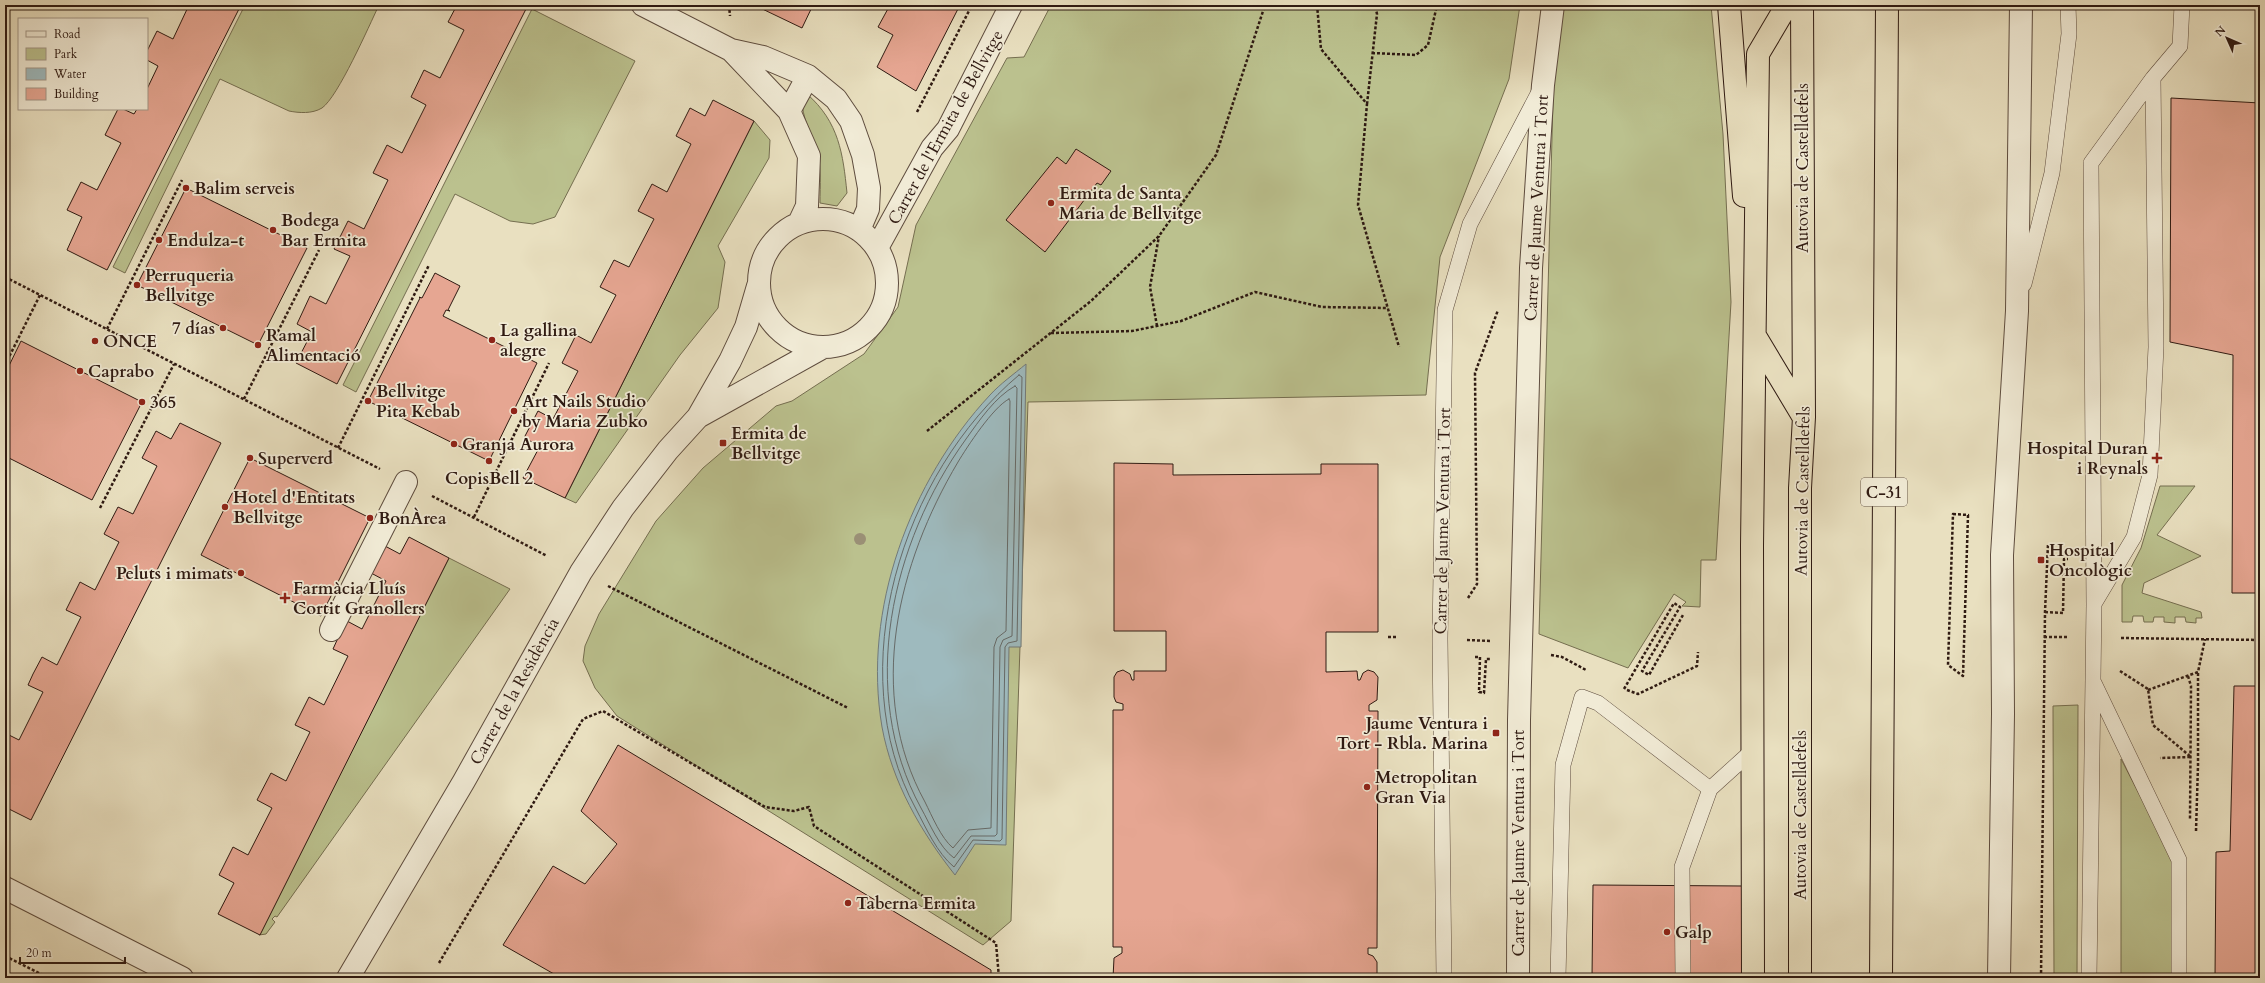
<svg xmlns="http://www.w3.org/2000/svg" width="2265" height="983" font-family="Cardo,serif">
<rect width="100%" height="100%" fill="#e9e0c0"/>
<filter id="stains"><feTurbulence type="fractalNoise" baseFrequency=".005" numOctaves="4"/><feColorMatrix values="0 0 0 0 .2 0 0 0 0 .09 0 0 0 0 .02 0 0 0 .5 -.17"/></filter>
<radialGradient id="worn" r=".72"><stop offset=".6" stop-color="#630" stop-opacity="0"/><stop offset="1" stop-color="#630" stop-opacity=".3"/></radialGradient>
<path fill="#bbc18e" stroke="#756e50" d="M 245,5 L 379,5 C 369,26 338,97 322,108 C 312,114 299,113 289,111 L 220,79 L 125,273 L 113,267 Z
M 1051,5 L 1520,5 L 1509,79 L 1440,257 L 1426,395 L 1028,402 L 1011,921 L 983,945 L 617,716 L 595,688 L 583,661 L 585,646 L 599,614 L 656,521 L 703,468 L 776,406 L 792,401 L 864,354 L 898,307 L 916,225 L 1007,58 L 1024,57 Z
M 1558,5 L 1711,5 L 1723,134 L 1731,302 L 1716,560 L 1701,560 L 1700,607 L 1682,606 L 1686,602 L 1674,594 L 1628,668 L 1539,634 L 1554,61 Z
M 532,9 L 635,61 L 555,217 L 533,224 L 510,221 L 455,194 L 356,392 L 343,385 Z
M 807,94 C 839,122 843,154 847,193 L 837,206 L 820,203 C 820,186 822,164 816,147 C 810,130 802,118 802,99 Z
M 754,121 L 770,140 L 769,158 L 718,246 L 725,262 L 718,308 L 680,355 L 576,503 L 565,498 Z
M 2160,486 L 2195,486 L 2157,535 L 2201,556 L 2144,583 L 2142,593 L 2201,612 L 2202,618 L 2196,618 L 2196,623 L 2186,622 L 2185,617 L 2175,617 L 2175,623 L 2164,622 L 2164,617 L 2154,617 L 2153,622 L 2144,622 L 2143,616 L 2133,616 L 2132,622 L 2122,622 L 2122,585 L 2141,548 Z
M 449,558 L 510,589 L 277,917 L 275,916 L 272,919 L 275,922 L 266,934 L 259,935 Z
M 2078,705 L 2077,978 L 2054,978 L 2053,706 Z
M 2121,759 L 2173,859 L 2172,978 L 2121,978 Z"/>
<path fill="#9ebabe" stroke="#727a79" d="M 1026,364 L 1021,647 L 1009,647 L 1006,845 L 975,844 L 955,875 C 921,832 892,782 882,727 C 862,610 910,481 990,395 C 1000,384 1014,374 1026,364 Z"/>
<g fill="none" stroke-linecap="round" stroke-linejoin="round">
<path stroke="#666a68" stroke-width="1" d="M 1019,375 L 1022,377 L 1017,641 L 1008,643 L 1005,647 L 1002,839 L 1000,841 L 973,840 L 954,867 C 937,853 926,828 916,809 C 840,670 902,473 1019,375 Z
M 1015,386 L 1017,388 L 1012,636 L 1003,640 L 1000,647 L 997,834 L 995,836 L 971,836 L 954,858 C 939,847 930,824 921,808 C 857,691 891,543 966,439 C 979,421 995,397 1015,386 Z
M 1009,399 L 1010,401 L 1006,631 L 997,638 L 994,647 L 991,828 L 968,830 L 953,848 C 941,838 932,816 925,802 C 865,693 898,563 958,462 C 967,447 993,407 1009,399 Z"/>
</g>
<path fill="#e6a692" stroke="#2f1a12" d="M 189,5 L 241,5 L 107,270 L 67,250 L 82,217 L 67,210 L 81,182 L 97,190 L 121,143 L 105,135 L 118,109 L 123,109 L 134,114 L 137,109 L 147,109 L 147,89 L 158,66 L 147,60 L 147,51 L 157,31 L 173,39 Z
M 457,5 L 522,5 L 527,7 L 337,384 L 296,363 L 312,332 L 297,324 L 310,296 L 326,304 L 350,256 L 334,249 L 348,221 L 364,229 L 388,180 L 373,173 L 387,145 L 402,153 L 426,105 L 411,97 L 424,70 L 440,78 L 464,30 L 448,22 Z
M 754,5 L 813,5 L 802,28 Z
M 890,5 L 960,5 L 916,91 L 877,67 L 893,35 L 878,27 Z
M 2171,98 L 2260,103 L 2260,593 L 2232,593 L 2233,355 L 2170,342 Z
M 713,100 L 754,121 L 565,498 L 523,478 L 540,446 L 524,438 L 538,411 L 553,419 L 578,371 L 562,363 L 576,335 L 591,343 L 616,295 L 600,287 L 614,260 L 629,267 L 654,219 L 638,211 L 652,184 L 667,192 L 691,144 L 676,136 L 690,108 L 705,116 Z
M 1076,149 L 1111,171 L 1101,185 L 1097,183 L 1045,252 L 1006,220 L 1057,157 L 1066,164 Z
M 186,188 L 307,248 L 258,345 L 137,285 Z
M 435,273 L 460,286 L 448,310 L 450,311 L 446,310 L 443,316 L 537,363 L 489,461 L 368,401 L 420,298 L 419,297 L 422,298 Z
M 21,341 L 142,402 L 92,500 L 5,456 L 5,374 Z
M 180,423 L 221,443 L 31,820 L 5,807 L 5,733 L 19,740 L 43,692 L 28,685 L 33,674 L 42,657 L 57,665 L 81,617 L 66,610 L 80,582 L 95,590 L 119,542 L 104,534 L 118,507 L 133,514 L 157,466 L 142,458 L 156,431 L 171,439 Z
M 250,458 L 370,518 L 321,616 L 201,555 Z
M 1114,463 L 1173,464 L 1173,475 L 1321,474 L 1321,464 L 1378,464 L 1378,632 L 1326,632 L 1326,672 L 1357,671 L 1358,680 L 1360,680 L 1363,673 L 1368,670 L 1374,672 L 1378,677 L 1377,700 L 1369,705 L 1369,711 L 1378,711 L 1377,948 L 1368,948 L 1368,954 L 1373,956 L 1377,962 L 1377,978 L 1113,978 L 1114,958 L 1122,953 L 1122,947 L 1113,947 L 1113,710 L 1123,710 L 1123,704 L 1116,702 L 1114,697 L 1114,677 L 1117,672 L 1123,670 L 1130,674 L 1132,680 L 1134,680 L 1134,671 L 1166,671 L 1166,631 L 1114,631 Z
M 409,537 L 449,558 L 260,935 L 218,914 L 234,883 L 219,875 L 233,847 L 248,855 L 272,808 L 257,800 L 271,773 L 286,781 L 310,732 L 295,725 L 309,697 L 324,705 L 348,656 L 333,649 L 338,638 L 347,621 L 362,629 L 386,581 L 371,573 L 385,546 L 400,554 Z
M 2234,686 L 2260,686 L 2260,978 L 2215,978 L 2216,852 L 2230,851 Z
M 618,745 L 991,970 L 991,978 L 561,978 L 503,945 L 553,866 L 585,884 L 617,844 L 581,811 Z
M 1593,885 L 1743,886 L 1742,978 L 1592,978 Z"/>
<g fill="none" stroke-linecap="round" stroke-linejoin="round">
<defs>
<path id="service" d="M 2024,284 L 2052,173 L 2069,34 L 2068,5
M 2094,604 L 2134,537 L 2150,475 L 2156,347 L 2153,78
M 2094,683 L 2179,860 L 2179,978
M 1444,978 L 1440,639 L 1445,310 L 1470,224 L 1539,92
M 1558,978 L 1563,765 L 1582,697 L 1598,703 L 1710,789
M 1683,978 L 1682,867 L 1710,789 L 1752,751
M 2089,978 L 2094,604 L 2091,163 L 2153,78 L 2180,46 L 2182,5"/>
<path id="pedestrian" d="M 331,630 L 406,482"/>
<path id="minor" d="M 643,5 L 731,50 L 763,57 L 808,76 L 836,99 L 851,121 L 863,155 L 869,188 L 868,209 L 859,230
M 731,50 L 789,111 L 809,156 L 807,206 L 799,223
M 789,111 L 808,76
M759 283a64 64 0 1 1 128 0a64 64 0 1 1-128 0Z
M 877,248 L 932,148 L 948,129 L 1011,5
M 698,417 L 820,349
M 348,978 L 464,781 L 581,572 L 623,508 L 668,450 L 698,417 L 730,361 L 746,327 L 758,286"/>
<path id="tertiary" d="M 5,888 L 182,978
M 1518,978 L 1519,720 L 1531,268 L 1543,85 L 1553,5
M 1999,978 L 2003,714 L 2002,555 L 2017,311 L 2021,5"/>
<path id="motorway" d="M 1729,5 L 1744,196
M 1755,336 L 1803,416
M 1753,978 L 1752,546 L 1758,54 L 1787,5
M 1800,978 L 1800,488 L 1804,417 L 1802,5
M 1881,978 L 1887,5"/>
</defs>
<use href="#service" stroke="#5e4c3e" stroke-width="16"/>
<use href="#pedestrian" stroke="#5e4c3e" stroke-width="24"/>
<use href="#minor" stroke="#5e4c3e" stroke-width="24"/>
<use href="#tertiary" stroke="#5e4c3e" stroke-width="24"/>
<use href="#motorway" stroke="#2f1a12" stroke-width="24"/>
<path stroke="#2f1a12" stroke-width="2.5" stroke-dasharray="3 2" stroke-linecap="butt" d="M 729,5 L 730,16
M 1317,5 L 1321,49 L 1367,104 L 1358,205 L 1399,347
M 1372,53 L 1416,55 L 1428,45 L 1437,5
M 1367,104 L 1377,14 L 1375,5
M 917,112 L 972,5
M 5,277 L 380,469
M 1157,326 L 1150,287 L 1159,236
M 107,329 L 182,180
M 1051,333 L 1132,331 L 1181,321 L 1255,292 L 1322,307 L 1388,308
M 5,365 L 40,295
M 244,399 L 319,250
M 927,431 L 1091,301 L 1159,236 L 1216,155 L 1265,5
M 338,448 L 429,265
M 432,496 L 547,556
M 100,508 L 174,364
M 1953,514 L 1968,515 L 1963,676 L 1948,665 Z
M 474,517 L 549,363
M 608,586 L 848,708
M 1468,598 L 1477,584 L 1475,373 L 1498,310
M 2045,612 L 2063,613 L 2064,559 L 2068,559
M 1388,637 L 1398,637
M 2044,637 L 2068,637
M 2121,638 L 2260,640
M 1467,640 L 1491,641
M 1551,655 L 1562,657 L 1586,670
M 1475,657 L 1480,657 L 1479,692 L 1484,693 L 1486,659 L 1490,659
M 2120,671 L 2148,689 L 2153,725 L 2191,757 L 2160,758
M 2188,676 L 2191,686 L 2190,820
M 1624,689 L 1674,603 L 1680,607 L 1642,671 L 1649,675 L 1683,615
M 1627,690 L 1638,694 L 1697,666 L 1698,652
M 2148,690 L 2198,672 L 2205,639
M 2196,831 L 2198,765 L 2198,672
M 5,956 L 49,978
M 439,963 L 583,719 L 603,711 L 765,807 L 794,811 L 809,807 L 814,826 L 996,943 L 999,978
M 2041,978 L 2045,612 L 2048,544"/>
<use href="#service" stroke="#f1ebd6" stroke-width="15"/>
<use href="#pedestrian" stroke="#f1ebd6" stroke-width="22"/>
<use href="#minor" stroke="#f1ebd6" stroke-width="22"/>
<use href="#tertiary" stroke="#f1ebd6" stroke-width="22"/>
<use href="#motorway" stroke="#e9e0c0" stroke-width="22"/>
</g>
<circle fill="#9a8f75" cx="860" cy="539" r="6"/>
<g fill="#8f2418" stroke="#f1ebd6" stroke-width="1.5">
<circle cx="186" cy="188" r="4"/>
<circle cx="1051" cy="203" r="4"/>
<circle cx="273" cy="230" r="4"/>
<circle cx="159" cy="240" r="4"/>
<circle cx="137" cy="285" r="4"/>
<circle cx="223" cy="328" r="4"/>
<circle cx="492" cy="340" r="4"/>
<circle cx="95" cy="341" r="4"/>
<circle cx="258" cy="345" r="4"/>
<circle cx="80" cy="371" r="4"/>
<circle cx="368" cy="401" r="4"/>
<circle cx="142" cy="402" r="4"/>
<circle cx="514" cy="411" r="4"/>
<rect x="719" y="439" width="8" height="8" rx="2"/>
<circle cx="454" cy="444" r="4"/>
<circle cx="250" cy="458" r="4"/>
<path d="M2155 452h4v4h4v4h-4v4h-4v-4h-4v-4h4z"/>
<circle cx="489" cy="461" r="4"/>
<circle cx="225" cy="507" r="4"/>
<circle cx="370" cy="518" r="4"/>
<rect x="2037" y="556" width="8" height="8" rx="2"/>
<circle cx="241" cy="573" r="4"/>
<path d="M283 592h4v4h4v4h-4v4h-4v-4h-4v-4h4z"/>
<rect x="1492" y="729" width="8" height="8" rx="2"/>
<circle cx="1367" cy="787" r="4"/>
<circle cx="848" cy="903" r="4"/>
<circle cx="1667" cy="932" r="4"/>
</g>
<g text-anchor="middle" stroke-width="3.5" stroke-linejoin="round" paint-order="stroke">
<rect fill="#f1ebd6" stroke="#69594d" stroke-width="1" x="1861" y="478" width="46" height="28" rx="3"/>
<g font-size="16" font-weight="bold" fill="#2f1a12">
<text x="1884" y="498">C-31</text>
</g>
<g font-size="17" fill="#2f1a12" stroke="#f1ebd6">
<text transform="translate(945 127) rotate(-61)" y="6">Carrer de l'Ermita de Bellvitge</text>
<text transform="translate(1802 168) rotate(-90)" y="6">Autovia de Castelldefels</text>
<text transform="translate(1536 208) rotate(-87)" y="6">Carrer de Jaume Ventura i Tort</text>
<text transform="translate(1802 491) rotate(-89)" y="6">Autovia de Castelldefels</text>
<text transform="translate(1442 521) rotate(-89)" y="6">Carrer de Jaume Ventura i Tort</text>
<text transform="translate(514 691) rotate(-61)" y="6">Carrer de la Residència</text>
<text transform="translate(1800 815) rotate(-90)" y="6">Autovia de Castelldefels</text>
<text transform="translate(1518 843) rotate(-90)" y="6">Carrer de Jaume Ventura i Tort</text>
</g>
<g font-size="17" font-weight="bold" fill="#2f1a12" stroke="#f1ebd6" text-anchor="start">
<text x="194" y="194">Balim serveis</text>
<text x="1059" y="199">Ermita de Santa<tspan x="1059" dy="20">Maria de Bellvitge</tspan></text>
<text x="281" y="226">Bodega<tspan x="281" dy="20">Bar Ermita</tspan></text>
<text x="167" y="246">Endulza-t</text>
<text x="145" y="281">Perruqueria<tspan x="145" dy="20">Bellvitge</tspan></text>
<text x="215" y="334" text-anchor="end">7 días</text>
<text x="500" y="336">La gallina<tspan x="500" dy="20">alegre</tspan></text>
<text x="266" y="341">Ramal<tspan x="266" dy="20">Alimentació</tspan></text>
<text x="103" y="347">ONCE</text>
<text x="88" y="377">Caprabo</text>
<text x="376" y="397">Bellvitge<tspan x="376" dy="20">Pita Kebab</tspan></text>
<text x="522" y="407">Art Nails Studio<tspan x="522" dy="20">by Maria Zubko</tspan></text>
<text x="150" y="408">365</text>
<text x="731" y="439">Ermita de<tspan x="731" dy="20">Bellvitge</tspan></text>
<text x="462" y="450">Granja Aurora</text>
<text x="2148" y="454" text-anchor="end">Hospital Duran<tspan x="2148" dy="20">i Reynals</tspan></text>
<text x="258" y="464">Superverd</text>
<text x="489" y="484" text-anchor="middle">CopisBell 2</text>
<text x="233" y="503">Hotel d'Entitats<tspan x="233" dy="20">Bellvitge</tspan></text>
<text x="378" y="524">BonÀrea</text>
<text x="2049" y="556">Hospital<tspan x="2049" dy="20">Oncològic</tspan></text>
<text x="233" y="579" text-anchor="end">Peluts i mimats</text>
<text x="293" y="594">Farmàcia Lluís<tspan x="293" dy="20">Cortit Granollers</tspan></text>
<text x="1488" y="729" text-anchor="end">Jaume Ventura i<tspan x="1488" dy="20">Tort - Rbla. Marina</tspan></text>
<text x="1375" y="783">Metropolitan<tspan x="1375" dy="20">Gran Via</tspan></text>
<text x="856" y="909">Taberna Ermita</text>
<text x="1675" y="938">Galp</text>
</g>
</g>
<rect width="2265" height="983" fill="none" stroke="#e9e0c0" stroke-width="20"/>
<rect x="6" y="6" width="2253" height="971" fill="none" stroke="#2f1a12" stroke-width="2"/>
<rect x="10" y="10" width="2245" height="963" fill="none" stroke="#2f1a12"/>
<rect x="18" y="18" width="130" height="92" fill="#f1ebd6" stroke="#a39788"/>
<rect x="26" y="31" width="20" height="6" fill="#f1ebd6" stroke="#a39788"/>
<text x="54" y="38" font-size="12" fill="#2f1a12">Road</text>
<rect x="26" y="48" width="20" height="12" fill="#bbc18e" stroke="#a39788"/>
<text x="54" y="58" font-size="12" fill="#2f1a12">Park</text>
<rect x="26" y="68" width="20" height="12" fill="#9ebabe" stroke="#a39788"/>
<text x="54" y="78" font-size="12" fill="#2f1a12">Water</text>
<rect x="26" y="88" width="20" height="12" fill="#e6a692" stroke="#a39788"/>
<text x="54" y="98" font-size="12" fill="#2f1a12">Building</text>
<g transform="translate(2227 38) rotate(315)" stroke="#f1ebd6" stroke-width="3" paint-order="stroke">
<path d="M0-3L7 15L0 10L-7 15Z" fill="#2f1a12"/>
<text y="-6" font-size="11" font-weight="bold" text-anchor="middle" fill="#2f1a12">N</text>
</g>
<path d="M20 957v6h105v-6" fill="none" stroke="#2f1a12" stroke-width="2"/>
<text x="26" y="957" font-size="12" fill="#2f1a12" stroke="#f1ebd6" stroke-width="3" paint-order="stroke">20 m</text>
<rect width="100%" height="100%" filter="url(#stains)"/>
<rect width="100%" height="100%" fill="url(#worn)"/>
</svg>
